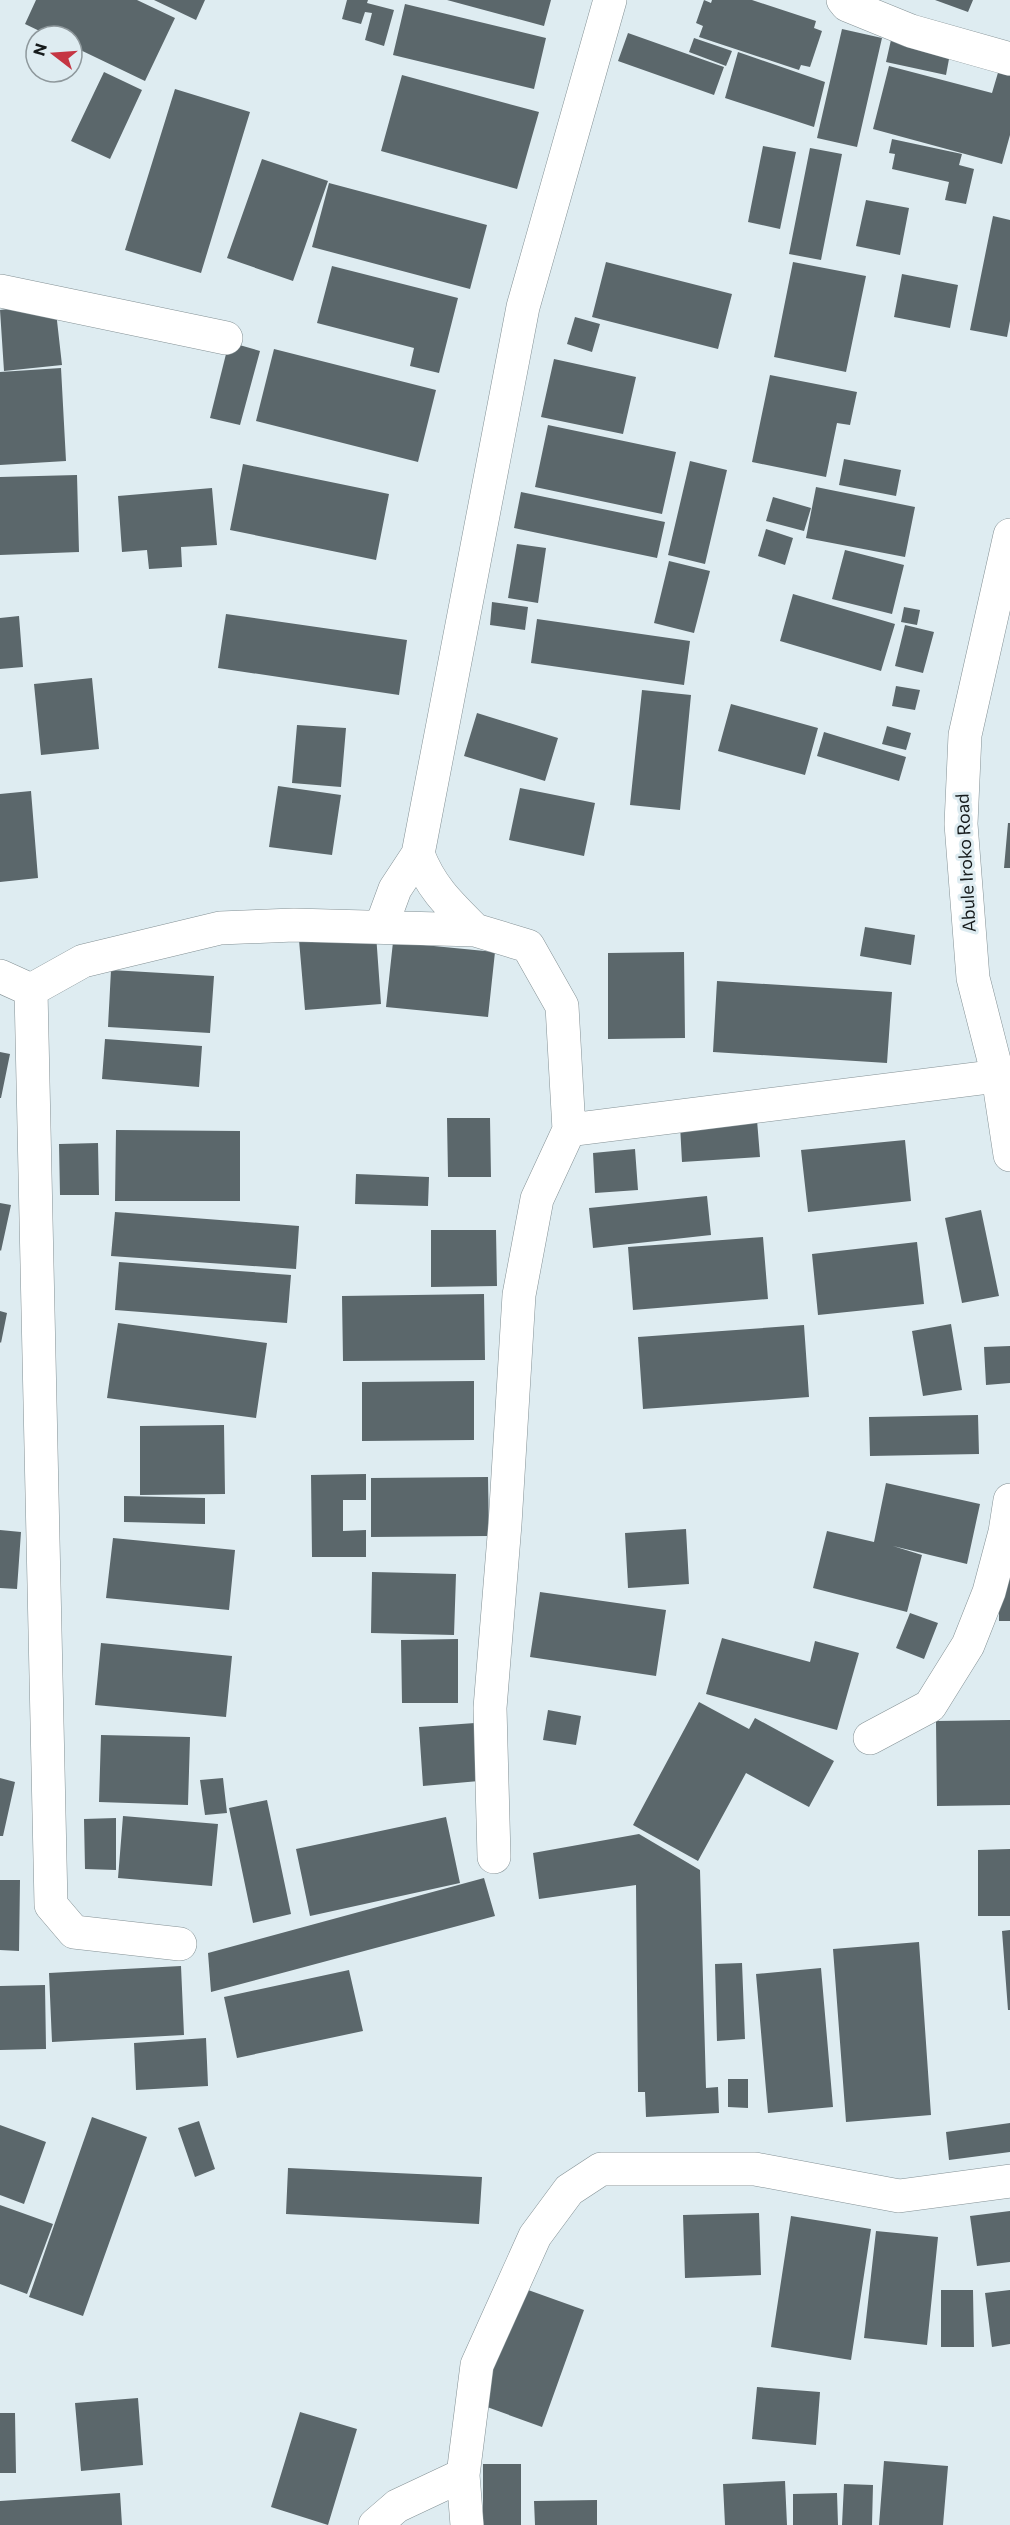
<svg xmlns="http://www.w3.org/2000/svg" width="1010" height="2525" font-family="Commissioner,sans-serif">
<rect width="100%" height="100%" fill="#deecf1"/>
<path fill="#5b676b" d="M 36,0 L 137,0 L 175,18 L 145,81 L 72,46 L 72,36 L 50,36 L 25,24 Z
M 154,0 L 205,0 L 196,20 Z
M 347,0 L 368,0 L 367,3 L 394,10 L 384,46 L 365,40 L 372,13 L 365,12 L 361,24 L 342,19 Z
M 447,0 L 551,0 L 544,26 Z
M 704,0 L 711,3 L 712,0 L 752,0 L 816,21 L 814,28 L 822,31 L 810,67 L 801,65 L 799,70 L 699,37 L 703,26 L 696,23 Z
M 935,0 L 973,0 L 968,12 Z
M 405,4 L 546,38 L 534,89 L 393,55 Z
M 842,29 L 882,38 L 857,147 L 817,138 Z
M 893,31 L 952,43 L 946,75 L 886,62 Z
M 628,33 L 724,67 L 714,95 L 618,61 Z
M 694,38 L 732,51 L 726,66 L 689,52 Z
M 738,52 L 825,82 L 814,127 L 725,98 Z
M 1002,59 L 1010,61 L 1010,135 L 1002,164 L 873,129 L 889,66 L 992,93 Z
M 104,72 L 142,90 L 110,159 L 71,141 Z
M 402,75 L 539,112 L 517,189 L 381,151 Z
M 175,89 L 250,112 L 201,273 L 125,250 Z
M 892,139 L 962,154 L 959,165 L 974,169 L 966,204 L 945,200 L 949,182 L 892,169 L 895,154 L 889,153 Z
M 763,146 L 796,152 L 780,229 L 748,222 Z
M 810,148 L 842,154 L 821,260 L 789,254 Z
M 262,159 L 328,181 L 293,281 L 227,258 Z
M 329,183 L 487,225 L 470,289 L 312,247 Z
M 866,200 L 909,208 L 900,255 L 856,246 Z
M 993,216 L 1010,220 L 1010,321 L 1007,337 L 970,330 Z
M 606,262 L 732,294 L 718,349 L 592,317 Z
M 793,262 L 866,276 L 846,372 L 774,357 Z
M 332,266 L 458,298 L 439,373 L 410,366 L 414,348 L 317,323 Z
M 902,274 L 958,285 L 950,328 L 894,317 Z
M 55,303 L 62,365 L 4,371 L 0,310 Z
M 575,317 L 600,324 L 592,352 L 567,344 Z
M 229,342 L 260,351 L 240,425 L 210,418 Z
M 274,349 L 436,390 L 418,462 L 256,421 Z
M 554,359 L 636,377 L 623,434 L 541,417 Z
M 61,368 L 66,461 L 0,465 L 0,372 Z
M 770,375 L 857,392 L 850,425 L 837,423 L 826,477 L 752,462 Z
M 548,425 L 676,452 L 662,514 L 535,487 Z
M 844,459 L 901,470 L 896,496 L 839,485 Z
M 690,461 L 727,470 L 705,564 L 668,555 Z
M 243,464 L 389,494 L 376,560 L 230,530 Z
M 77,475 L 79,552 L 0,555 L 0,477 Z
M 816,487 L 915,507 L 905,557 L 806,538 Z
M 212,488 L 217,545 L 181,547 L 182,567 L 149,569 L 147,550 L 122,552 L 118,496 Z
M 521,492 L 665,522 L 657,558 L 514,528 Z
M 773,497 L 811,508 L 804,531 L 766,521 Z
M 766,529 L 793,538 L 785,565 L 758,556 Z
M 517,544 L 546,548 L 538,603 L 508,598 Z
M 845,550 L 904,565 L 892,614 L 832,599 Z
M 669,561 L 710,571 L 694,633 L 654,623 Z
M 793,594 L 895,624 L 881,671 L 780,641 Z
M 492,602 L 528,607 L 525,630 L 490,625 Z
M 904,607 L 920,610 L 917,625 L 901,622 Z
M 226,614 L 407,640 L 399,695 L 218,668 Z
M 19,616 L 23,667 L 0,669 L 0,618 Z
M 537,619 L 690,641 L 684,685 L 531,663 Z
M 905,625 L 934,632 L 923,673 L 895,666 Z
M 92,678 L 99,749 L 41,755 L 34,684 Z
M 896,686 L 920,690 L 915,710 L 892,706 Z
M 642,690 L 691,695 L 680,810 L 630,805 Z
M 731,704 L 818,728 L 805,775 L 718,751 Z
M 477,713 L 558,738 L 545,781 L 464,756 Z
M 297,725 L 346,728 L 341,787 L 292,783 Z
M 887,726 L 911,733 L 906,750 L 882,744 Z
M 824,732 L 906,757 L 899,781 L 817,756 Z
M 278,786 L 341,795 L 332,855 L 269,847 Z
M 520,788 L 595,803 L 584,856 L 509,840 Z
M 31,791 L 38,878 L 0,882 L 0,794 Z
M 1008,823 L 1010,823 L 1010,868 L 1004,868 Z
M 865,927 L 915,935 L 911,965 L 860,956 Z
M 376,934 L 381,1004 L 305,1010 L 299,940 Z
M 393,942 L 495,952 L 488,1017 L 386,1007 Z
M 684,952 L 685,1038 L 608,1039 L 608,953 Z
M 111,970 L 214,976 L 210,1033 L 108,1027 Z
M 717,981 L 892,992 L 887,1063 L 713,1052 Z
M 105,1039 L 202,1046 L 199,1087 L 102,1079 Z
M 0,1052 L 10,1054 L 1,1098 L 0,1098 Z
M 447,1118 L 490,1118 L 491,1177 L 448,1177 Z
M 757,1120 L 760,1157 L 682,1162 L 680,1125 Z
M 116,1130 L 240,1131 L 240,1201 L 115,1201 Z
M 905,1140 L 911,1201 L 808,1212 L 801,1150 Z
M 98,1143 L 99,1195 L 60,1195 L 59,1144 Z
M 635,1149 L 638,1190 L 595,1193 L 593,1153 Z
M 356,1174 L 429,1177 L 428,1206 L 355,1204 Z
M 707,1196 L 711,1235 L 593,1248 L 589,1208 Z
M 0,1203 L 11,1205 L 1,1251 L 0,1250 Z
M 981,1210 L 999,1296 L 962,1303 L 945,1218 Z
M 115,1212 L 299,1226 L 296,1269 L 111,1256 Z
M 431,1230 L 496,1230 L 497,1286 L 431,1287 Z
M 763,1237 L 768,1299 L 633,1310 L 628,1247 Z
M 917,1242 L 924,1304 L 818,1315 L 812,1254 Z
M 119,1262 L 291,1275 L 287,1323 L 115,1310 Z
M 484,1294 L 485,1360 L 343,1361 L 342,1296 Z
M 0,1311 L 7,1313 L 1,1343 L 0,1342 Z
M 118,1323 L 267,1343 L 256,1418 L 107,1398 Z
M 951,1324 L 962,1390 L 923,1396 L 912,1331 Z
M 804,1325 L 809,1397 L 643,1409 L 638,1337 Z
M 1010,1346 L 1010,1383 L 986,1385 L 984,1347 Z
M 474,1381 L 474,1440 L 362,1441 L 362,1382 Z
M 978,1415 L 979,1454 L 870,1456 L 869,1417 Z
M 224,1425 L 225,1494 L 140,1495 L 140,1426 Z
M 366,1474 L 366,1500 L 343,1500 L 343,1531 L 366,1530 L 366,1557 L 312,1557 L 311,1475 Z
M 488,1477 L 489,1536 L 371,1537 L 371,1478 Z
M 886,1483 L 980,1504 L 967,1564 L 893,1546 L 922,1555 L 907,1612 L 813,1588 L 827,1531 L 874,1542 Z
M 124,1496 L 205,1498 L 205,1524 L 124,1522 Z
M 686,1529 L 689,1584 L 628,1588 L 625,1533 Z
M 0,1530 L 21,1532 L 17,1589 L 0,1588 Z
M 113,1538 L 235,1550 L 229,1610 L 106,1598 Z
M 372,1572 L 456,1574 L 454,1635 L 371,1633 Z
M 999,1573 L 1010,1573 L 1010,1621 L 999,1621 Z
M 540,1592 L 666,1610 L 656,1676 L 530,1657 Z
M 910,1613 L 938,1623 L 924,1659 L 896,1648 Z
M 722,1638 L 810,1662 L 815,1641 L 859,1653 L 837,1730 L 706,1694 Z
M 458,1639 L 458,1703 L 402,1703 L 401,1640 Z
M 101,1643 L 232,1656 L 226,1717 L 95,1705 Z
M 699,1702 L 749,1729 L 755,1718 L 834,1761 L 809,1807 L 746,1773 L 698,1861 L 633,1825 Z
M 548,1710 L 581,1716 L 576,1745 L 543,1740 Z
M 1010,1720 L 1010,1805 L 937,1806 L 936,1721 Z
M 475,1723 L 479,1781 L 423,1786 L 419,1727 Z
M 101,1735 L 190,1737 L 188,1805 L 99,1802 Z
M 0,1778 L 15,1782 L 3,1836 L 0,1836 Z
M 223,1778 L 227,1813 L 205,1815 L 200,1780 Z
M 267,1800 L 291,1914 L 253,1923 L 229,1808 Z
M 123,1816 L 218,1824 L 212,1886 L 118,1878 Z
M 446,1817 L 460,1883 L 310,1916 L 296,1849 Z
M 116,1818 L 116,1870 L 85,1869 L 84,1819 Z
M 639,1834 L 700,1870 L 706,2088 L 718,2087 L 719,2113 L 646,2117 L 645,2092 L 638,2092 L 636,1885 L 539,1899 L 533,1853 Z
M 1010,1849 L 1010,1916 L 978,1916 L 978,1850 Z
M 484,1878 L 495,1916 L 211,1992 L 208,1953 Z
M 0,1880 L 20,1880 L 19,1951 L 0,1950 Z
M 1010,1930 L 1010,2010 L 1008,2010 L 1002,1931 Z
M 919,1942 L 931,2115 L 846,2122 L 833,1949 Z
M 742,1963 L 745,2039 L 717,2041 L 715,1964 Z
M 181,1966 L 184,2035 L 52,2042 L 49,1973 Z
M 821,1968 L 833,2107 L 768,2113 L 756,1974 Z
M 349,1970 L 363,2031 L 237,2058 L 224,1997 Z
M 45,1985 L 46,2049 L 0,2050 L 0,1986 Z
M 206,2038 L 208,2086 L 136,2090 L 134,2043 Z
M 728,2079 L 748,2079 L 748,2108 L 728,2107 Z
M 92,2117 L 147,2137 L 83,2316 L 29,2297 Z
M 199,2121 L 215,2169 L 195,2177 L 178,2128 Z
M 1010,2123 L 1010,2152 L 949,2160 L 946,2132 Z
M 0,2125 L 46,2142 L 24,2204 L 0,2195 Z
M 288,2168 L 482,2177 L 479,2224 L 286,2214 Z
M 0,2205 L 53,2224 L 27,2294 L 0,2284 Z
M 1010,2211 L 1010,2262 L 977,2266 L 970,2216 Z
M 759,2213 L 761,2275 L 685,2278 L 683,2215 Z
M 791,2216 L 871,2229 L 851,2360 L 771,2347 Z
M 876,2231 L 938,2237 L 927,2345 L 864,2338 Z
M 517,2286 L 584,2310 L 542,2427 L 476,2403 Z
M 941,2290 L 973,2290 L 974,2347 L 941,2347 Z
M 1010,2290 L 1010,2344 L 992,2347 L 985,2293 Z
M 757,2387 L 820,2392 L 816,2445 L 752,2439 Z
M 138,2398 L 143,2465 L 81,2471 L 75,2403 Z
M 300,2412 L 357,2429 L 328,2525 L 271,2507 Z
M 0,2413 L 15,2413 L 16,2473 L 0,2473 Z
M 884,2461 L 948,2466 L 943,2525 L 879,2525 Z
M 483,2464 L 521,2464 L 521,2525 L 483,2525 Z
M 785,2481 L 787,2525 L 725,2525 L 723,2484 Z
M 844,2484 L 873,2485 L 872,2525 L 842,2525 Z
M 120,2493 L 122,2525 L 0,2525 L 0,2501 Z
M 837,2493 L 838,2525 L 793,2525 L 793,2494 Z
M 597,2500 L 597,2525 L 535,2525 L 534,2501 Z"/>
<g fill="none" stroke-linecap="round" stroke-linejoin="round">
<defs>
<path id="minor" d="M 843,0 L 847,5 L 911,31 L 1010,59
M 0,291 L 226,338
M 418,854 C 431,888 450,905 475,930
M 381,927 L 395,889 L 418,854 L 523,307 L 610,0
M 0,976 L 31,990 L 83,961 L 220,928 L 294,925 L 475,930 L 528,946 L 562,1006 L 569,1130 L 537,1199 L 519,1295 L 505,1524 L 490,1708 L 494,1857
M 31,990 L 51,1905 L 74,1932 L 180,1944
M 569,1130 L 998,1076
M 870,1738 L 930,1706 L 968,1645 L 989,1592 L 1005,1532 L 1010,1500
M 463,2475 L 467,2525
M 375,2525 L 397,2506 L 463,2475 L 477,2365 L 535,2236 L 569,2190 L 601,2169 L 755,2169 L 899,2196 L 1010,2181"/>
<path id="tertiary" d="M 1010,535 L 965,735 L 961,824 L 973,978 L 998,1076 L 1010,1155"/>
</defs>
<use href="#minor" stroke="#849195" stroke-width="34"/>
<use href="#tertiary" stroke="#849195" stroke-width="34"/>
<use href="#minor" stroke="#fff" stroke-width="33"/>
<use href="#tertiary" stroke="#fff" stroke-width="33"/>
</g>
<g text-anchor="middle" stroke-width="6" stroke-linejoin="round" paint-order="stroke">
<g font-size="18" fill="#161b1c" stroke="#deecf1">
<text transform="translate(966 863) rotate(-93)" y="6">Abule Iroko Road</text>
</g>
</g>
<g transform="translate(54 54) rotate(287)"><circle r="28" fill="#deecf1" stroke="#8e989c" stroke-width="1.5"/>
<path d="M0-4.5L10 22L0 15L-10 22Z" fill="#c53542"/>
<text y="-9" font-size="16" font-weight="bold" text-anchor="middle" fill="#161b1c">N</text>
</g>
</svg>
